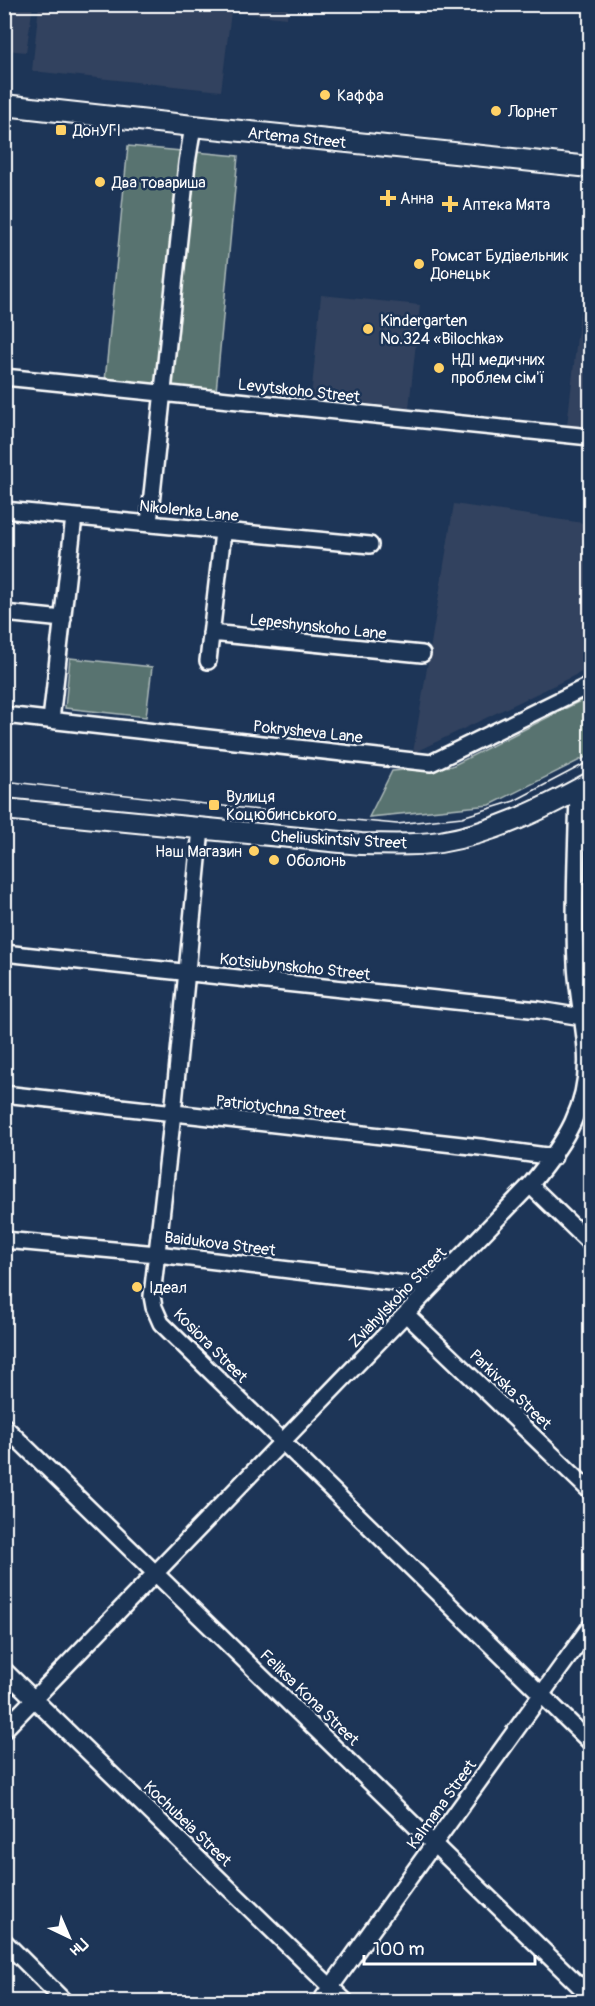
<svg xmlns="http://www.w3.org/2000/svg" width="595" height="2006" font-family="Pangolin,sans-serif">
<rect width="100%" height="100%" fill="#1d3557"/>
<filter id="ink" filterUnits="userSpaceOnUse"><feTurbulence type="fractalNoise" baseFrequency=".0167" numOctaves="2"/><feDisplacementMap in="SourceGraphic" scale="12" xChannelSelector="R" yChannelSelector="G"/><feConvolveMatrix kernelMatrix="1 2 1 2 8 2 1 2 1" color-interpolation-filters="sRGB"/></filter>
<g filter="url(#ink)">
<path fill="#32425e" d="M 4,5 L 33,5 L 26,52 L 5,50 Z
M 39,5 L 39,4 L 288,5 L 287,18 L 231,12 L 221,91 L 32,71 Z
M 321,295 L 420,305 L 409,408 L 311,398 Z
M 580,311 L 590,312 L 590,429 L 567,426 Z
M 454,504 L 590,524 L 590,668 L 413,753 Z"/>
<path fill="#587370" stroke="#acb9b8" stroke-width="1.5" d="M 128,146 L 181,151 L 159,386 L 105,381 Z
M 196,152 L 238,156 L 216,392 L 173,388 Z
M 70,658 L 152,667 L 146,717 L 65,708 Z
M 590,696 L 590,755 L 490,805 L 369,817 L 392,771 L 452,766 Z"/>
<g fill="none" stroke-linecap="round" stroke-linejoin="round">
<defs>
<path id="minor" d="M 4,377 L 590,437
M 4,510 L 370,545
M 149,523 L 187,163 L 193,126
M 4,613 L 63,619
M 211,633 L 422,654
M 208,661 L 223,532
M 4,715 L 431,763 L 590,685
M 51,720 L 74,517
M 201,829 L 173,1113 L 152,1296 L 154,1307 L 161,1323 L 590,1742
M 4,953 L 539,1010 L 582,1017 L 590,1022
M 4,1094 L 480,1147 L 554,1157
M 530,1185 L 590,1243
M 4,1240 L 157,1254 L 431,1287
M 406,1314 L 590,1491
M 4,1426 L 590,1996
M 4,1670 L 346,2002
M 4,1730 L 530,1185 C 564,1144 591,1105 586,1049 C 584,1021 577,992 576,963 C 573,906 577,847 578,790
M 4,1941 L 65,2002
M 320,2002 L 590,1627"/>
<path id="major" d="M 4,105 L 193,126 L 590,167
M 4,809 L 361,844 C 387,844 414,846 440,842 C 494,833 543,809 590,783"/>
</defs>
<use href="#minor" stroke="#fff" stroke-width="20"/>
<use href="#major" stroke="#fff" stroke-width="24"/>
<use href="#minor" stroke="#1d3557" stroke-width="15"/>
<use href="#major" stroke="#1d3557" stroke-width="20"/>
<path stroke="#fff" stroke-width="1.5" d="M 4,781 L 321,817 L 397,824 L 462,817 L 514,801 L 590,761"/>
</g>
</g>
<g fill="#ffd166" stroke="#1d3557" stroke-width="2">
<circle cx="325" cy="95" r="6"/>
<circle cx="496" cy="111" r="6"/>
<rect x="55" y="124" width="12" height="12" rx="3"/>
<circle cx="100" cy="182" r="6"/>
<path d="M385 189h6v6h6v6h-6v6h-6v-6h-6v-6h6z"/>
<path d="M447 195h6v6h6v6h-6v6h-6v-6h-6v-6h6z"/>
<circle cx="419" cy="264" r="6"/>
<circle cx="368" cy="329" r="6"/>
<circle cx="439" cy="368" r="6"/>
<rect x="208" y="799" width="12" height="12" rx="3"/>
<circle cx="254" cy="851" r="6"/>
<circle cx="274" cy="860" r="6"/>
<circle cx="137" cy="1287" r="6"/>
</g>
<g text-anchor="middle" stroke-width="5" stroke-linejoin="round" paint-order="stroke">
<g font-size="16" fill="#fff" stroke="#1d3557" text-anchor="start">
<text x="337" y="101">Каффа</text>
<text x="508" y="117">Лорнет</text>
<text x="73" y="136">ДонУГІ</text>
<text x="112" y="188">Два товариша</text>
<text x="400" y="204">Анна</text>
<text x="462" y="210">Аптека Мята</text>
<text x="431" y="261">Ромсат Будівельник<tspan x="431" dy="18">Донецьк</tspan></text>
<text x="380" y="326">Kindergarten<tspan x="380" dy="18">No.324 «Bilochka»</tspan></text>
<text x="451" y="365">НДІ медичних<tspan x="451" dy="18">проблем сім'ї</tspan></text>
<text x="226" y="802">Вулиця<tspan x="226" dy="18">Коцюбинського</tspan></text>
<text x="242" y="857" text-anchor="end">Наш Магазин</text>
<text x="286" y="866">Оболонь</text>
<text x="149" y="1293">Ідеал</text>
</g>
<g font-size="16" fill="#fff" stroke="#1d3557">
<text transform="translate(297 137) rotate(6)" y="6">Artema Street</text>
<text transform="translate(299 390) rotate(6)" y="6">Levytskoho Street</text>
<text transform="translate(189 510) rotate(6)" y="6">Nikolenka Lane</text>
<text transform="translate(318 626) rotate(6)" y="6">Lepeshynskoho Lane</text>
<text transform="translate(308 731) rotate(6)" y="6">Pokrysheva Lane</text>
<text transform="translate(339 839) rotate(3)" y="6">Cheliuskintsiv Street</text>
<text transform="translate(295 966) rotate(6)" y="6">Kotsiubynskoho Street</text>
<text transform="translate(281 1107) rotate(6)" y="6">Patriotychna Street</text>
<text transform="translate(220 1243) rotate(7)" y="6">Baidukova Street</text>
<text transform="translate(397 1297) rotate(-46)" y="6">Zviahylskoho Street</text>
<text transform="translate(211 1345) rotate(45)" y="6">Kosiora Street</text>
<text transform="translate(511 1389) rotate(44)" y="6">Parkivska Street</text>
<text transform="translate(310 1697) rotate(44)" y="6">Feliksa Kona Street</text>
<text transform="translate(441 1804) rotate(-54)" y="6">Kalmana Street</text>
<text transform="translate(188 1823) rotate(44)" y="6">Kochubeia Street</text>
</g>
</g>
<rect width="595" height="2006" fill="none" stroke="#1d3557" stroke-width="24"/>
<rect x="12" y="12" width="571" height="1982" fill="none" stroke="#fff" stroke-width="2" filter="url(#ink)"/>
<g transform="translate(69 1937) rotate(136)" stroke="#1d3557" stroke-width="4.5" paint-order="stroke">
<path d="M0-4.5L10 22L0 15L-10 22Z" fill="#ffffff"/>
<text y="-9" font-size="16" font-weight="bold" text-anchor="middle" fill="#ffffff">Пн</text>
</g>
<path d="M364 1955v9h171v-9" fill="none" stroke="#ffffff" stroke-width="3"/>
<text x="373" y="1955" font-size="18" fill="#ffffff" stroke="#1d3557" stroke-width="4.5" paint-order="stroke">100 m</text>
</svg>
